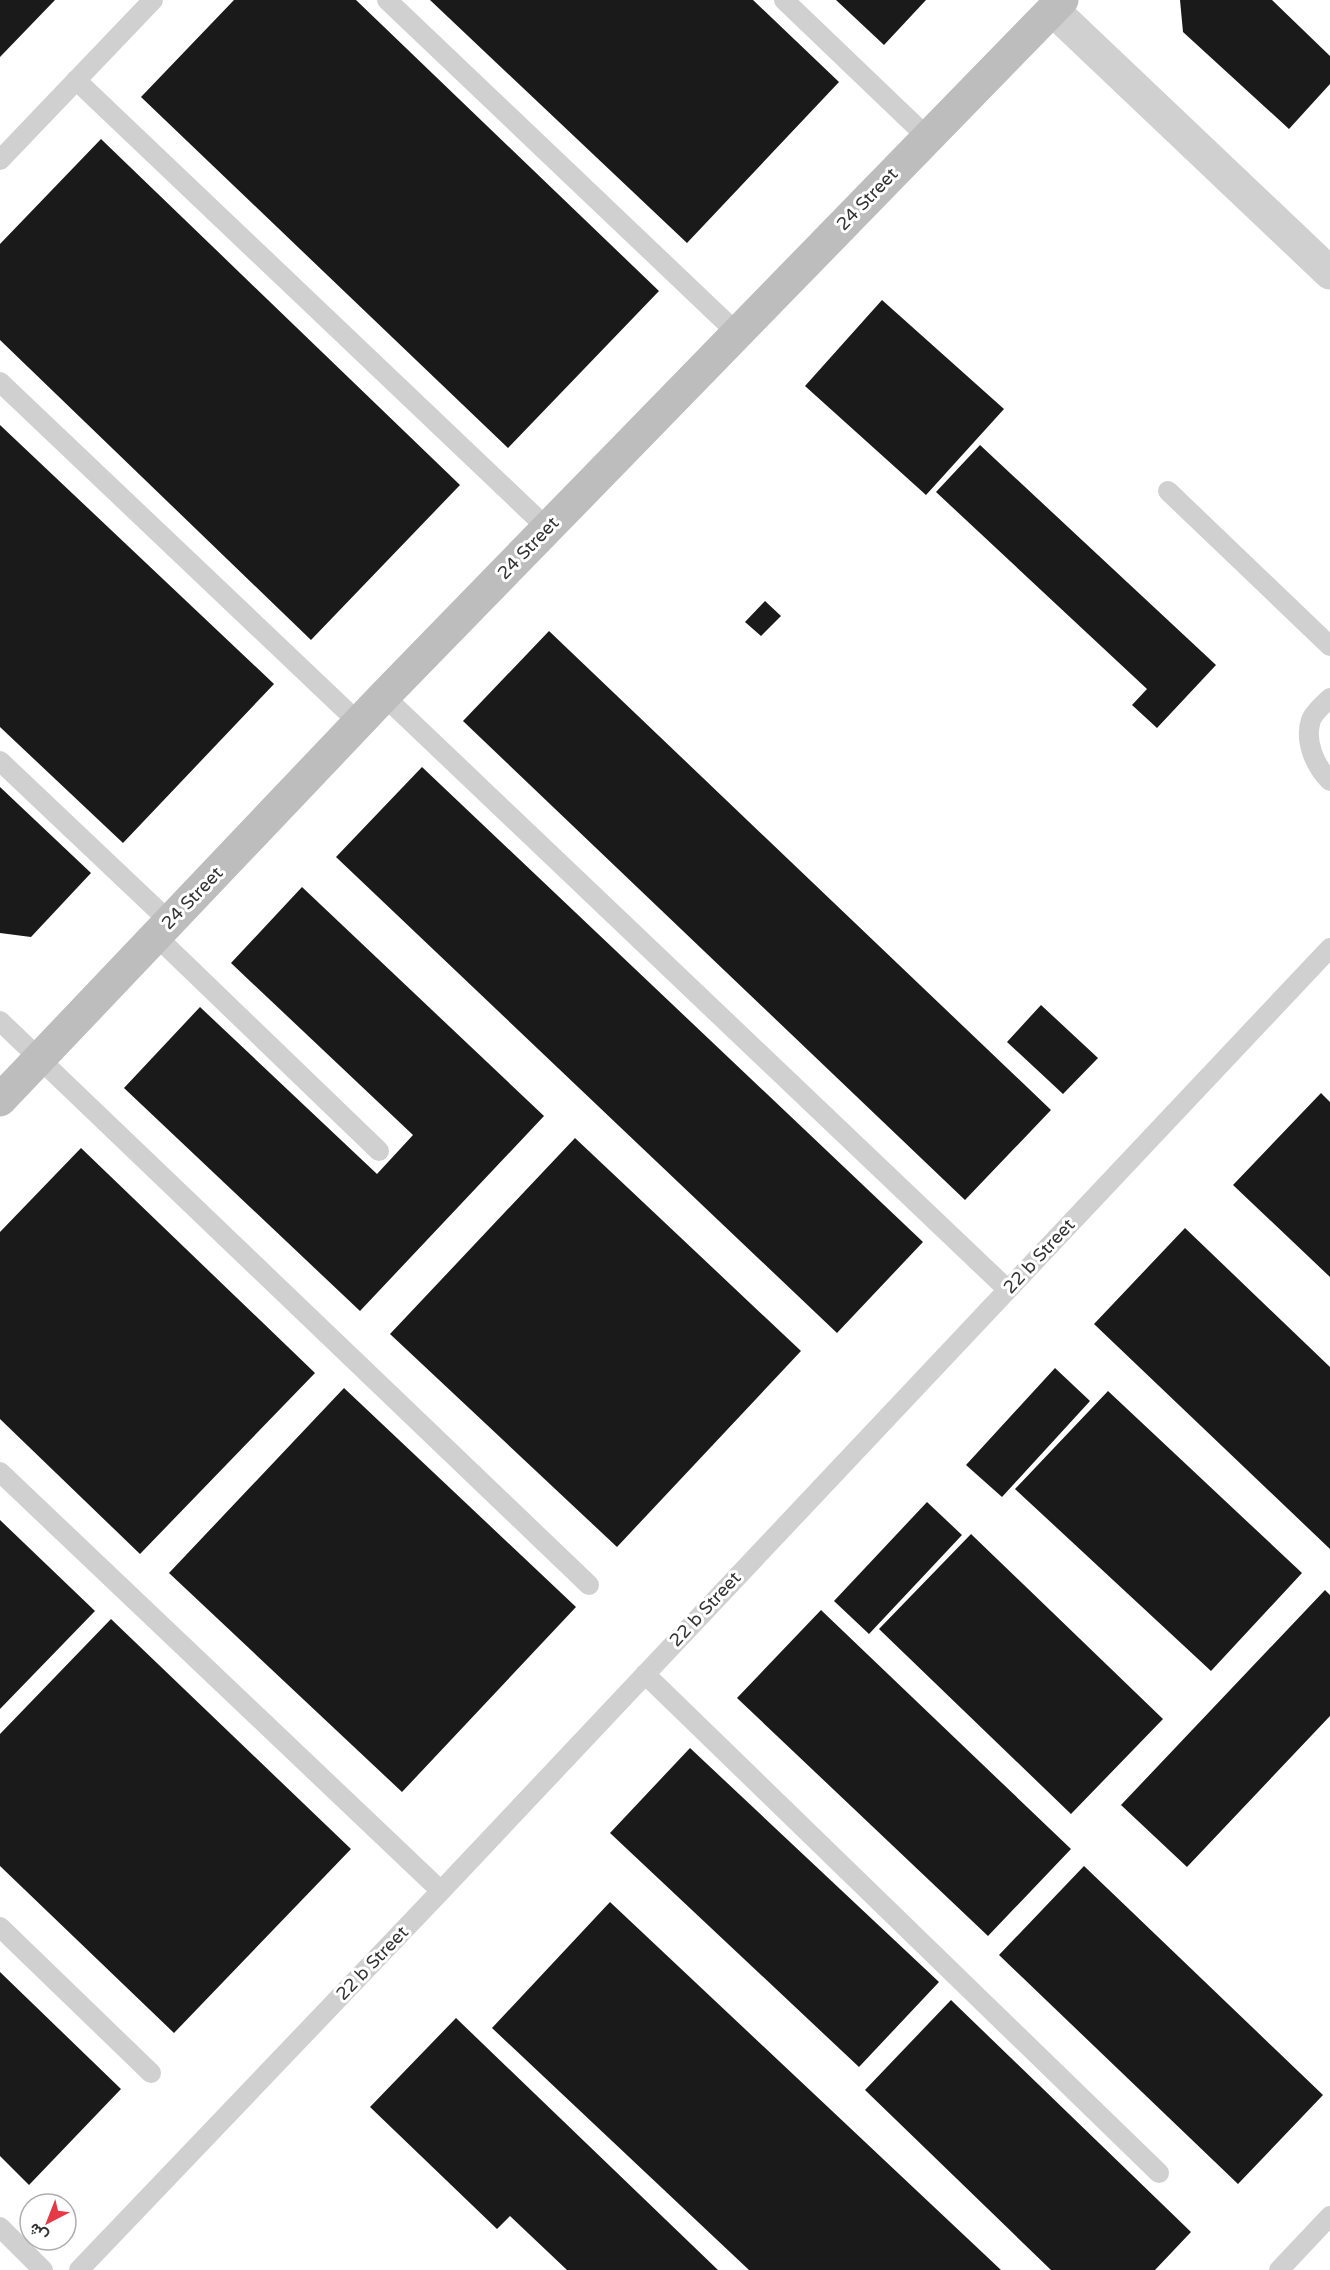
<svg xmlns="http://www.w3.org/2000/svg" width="1330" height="2270" font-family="'Varela Round',Vazirmatn,sans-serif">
<rect width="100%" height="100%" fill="#fff"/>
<path fill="#1a1a1a" d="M 0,0 L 55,0 L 0,57 Z
M 234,0 L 356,0 L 659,291 L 508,448 L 141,97 Z
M 430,0 L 753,0 L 839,82 L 687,243 Z
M 836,0 L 926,0 L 884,45 Z
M 1180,0 L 1272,0 L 1330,56 L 1330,84 L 1289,129 L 1183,32 Z
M 101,139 L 460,485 L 311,640 L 0,340 L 0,244 Z
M 882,300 L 1004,409 L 926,495 L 805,386 Z
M 0,425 L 274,684 L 123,843 L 0,727 Z
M 980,445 L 1216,665 L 1157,728 L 1132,705 L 1147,689 L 936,492 Z
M 765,601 L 781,616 L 761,636 L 745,622 Z
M 549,631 L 1051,1110 L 965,1200 L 463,721 Z
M 422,767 L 923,1242 L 837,1333 L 336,857 Z
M 0,787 L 91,873 L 31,937 L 0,933 Z
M 302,887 L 544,1116 L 360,1311 L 124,1088 L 200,1007 L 377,1174 L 413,1135 L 231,963 Z
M 1041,1005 L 1098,1058 L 1063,1094 L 1007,1042 Z
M 1321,1093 L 1330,1102 L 1330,1277 L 1233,1185 Z
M 575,1138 L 801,1351 L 617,1547 L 390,1334 Z
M 81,1148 L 315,1373 L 140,1554 L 0,1419 L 0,1232 Z
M 1185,1228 L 1330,1367 L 1330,1549 L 1094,1324 Z
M 1055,1368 L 1090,1401 L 1002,1497 L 966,1465 Z
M 344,1388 L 576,1607 L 402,1792 L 169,1573 Z
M 1108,1391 L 1302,1573 L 1211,1671 L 1015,1489 Z
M 927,1502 L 962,1535 L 869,1634 L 834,1601 Z
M 0,1520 L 95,1611 L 0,1709 Z
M 971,1534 L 1163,1719 L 1071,1814 L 879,1629 Z
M 1325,1590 L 1330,1595 L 1330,1716 L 1187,1867 L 1121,1805 Z
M 821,1610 L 1071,1849 L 988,1936 L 737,1698 Z
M 111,1619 L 351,1849 L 174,2033 L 0,1866 L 0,1734 Z
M 690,1748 L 939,1982 L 859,2067 L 610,1833 Z
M 1084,1866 L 1323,2095 L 1238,2184 L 999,1955 Z
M 610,1902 L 1001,2270 L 749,2270 L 492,2028 Z
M 0,1972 L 121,2089 L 29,2185 L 0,2156 Z
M 951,2000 L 1191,2232 L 1155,2270 L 1051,2270 L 865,2090 Z
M 456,2018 L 718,2270 L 567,2270 L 510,2216 L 497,2229 L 370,2107 Z"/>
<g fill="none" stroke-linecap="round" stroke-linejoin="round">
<path stroke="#d0d0d0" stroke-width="20" d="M 387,0 L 737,333
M 784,0 L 927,137
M 76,80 L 547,528
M 0,160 L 153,0
M 0,382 L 359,723
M 1168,491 L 1330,646
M 384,696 L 1007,1289
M 1330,698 C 1324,704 1314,712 1311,720 C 1304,741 1315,766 1330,781
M 0,761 L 170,922
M 156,936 L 379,1151
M 0,1021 L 589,1585
M 0,1472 L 441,1891
M 645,1674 L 1159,2173
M 0,1927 L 151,2073
M 0,2227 L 43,2270
M 79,2270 L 441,1891 L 1330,948
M 1279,2270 L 1330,2216"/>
<path stroke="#d0d0d0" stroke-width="33" d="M 1053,10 L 1330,273"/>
<path stroke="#bdbdbd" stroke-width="33" d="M 0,1100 L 384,696 L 1062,0"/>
</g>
<g text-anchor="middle" stroke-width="6" stroke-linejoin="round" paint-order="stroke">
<g font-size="18" fill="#333" stroke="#fff">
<text transform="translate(867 199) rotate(-46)" y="6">24 Street</text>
<text transform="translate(528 548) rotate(-46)" y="6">24 Street</text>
<text transform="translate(192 898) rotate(-46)" y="6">24 Street</text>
<text transform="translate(1039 1256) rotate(-47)" y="6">22 b Street</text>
<text transform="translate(705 1609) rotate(-47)" y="6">22 b Street</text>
<text transform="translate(372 1963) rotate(-46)" y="6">22 b Street</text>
</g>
</g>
<g transform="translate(48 2222) rotate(222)"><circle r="28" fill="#ffffff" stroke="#adadad" stroke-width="1.5"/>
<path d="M0-4.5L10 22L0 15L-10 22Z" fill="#e63946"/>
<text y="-9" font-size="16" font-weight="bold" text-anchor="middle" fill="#333333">ش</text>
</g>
</svg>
